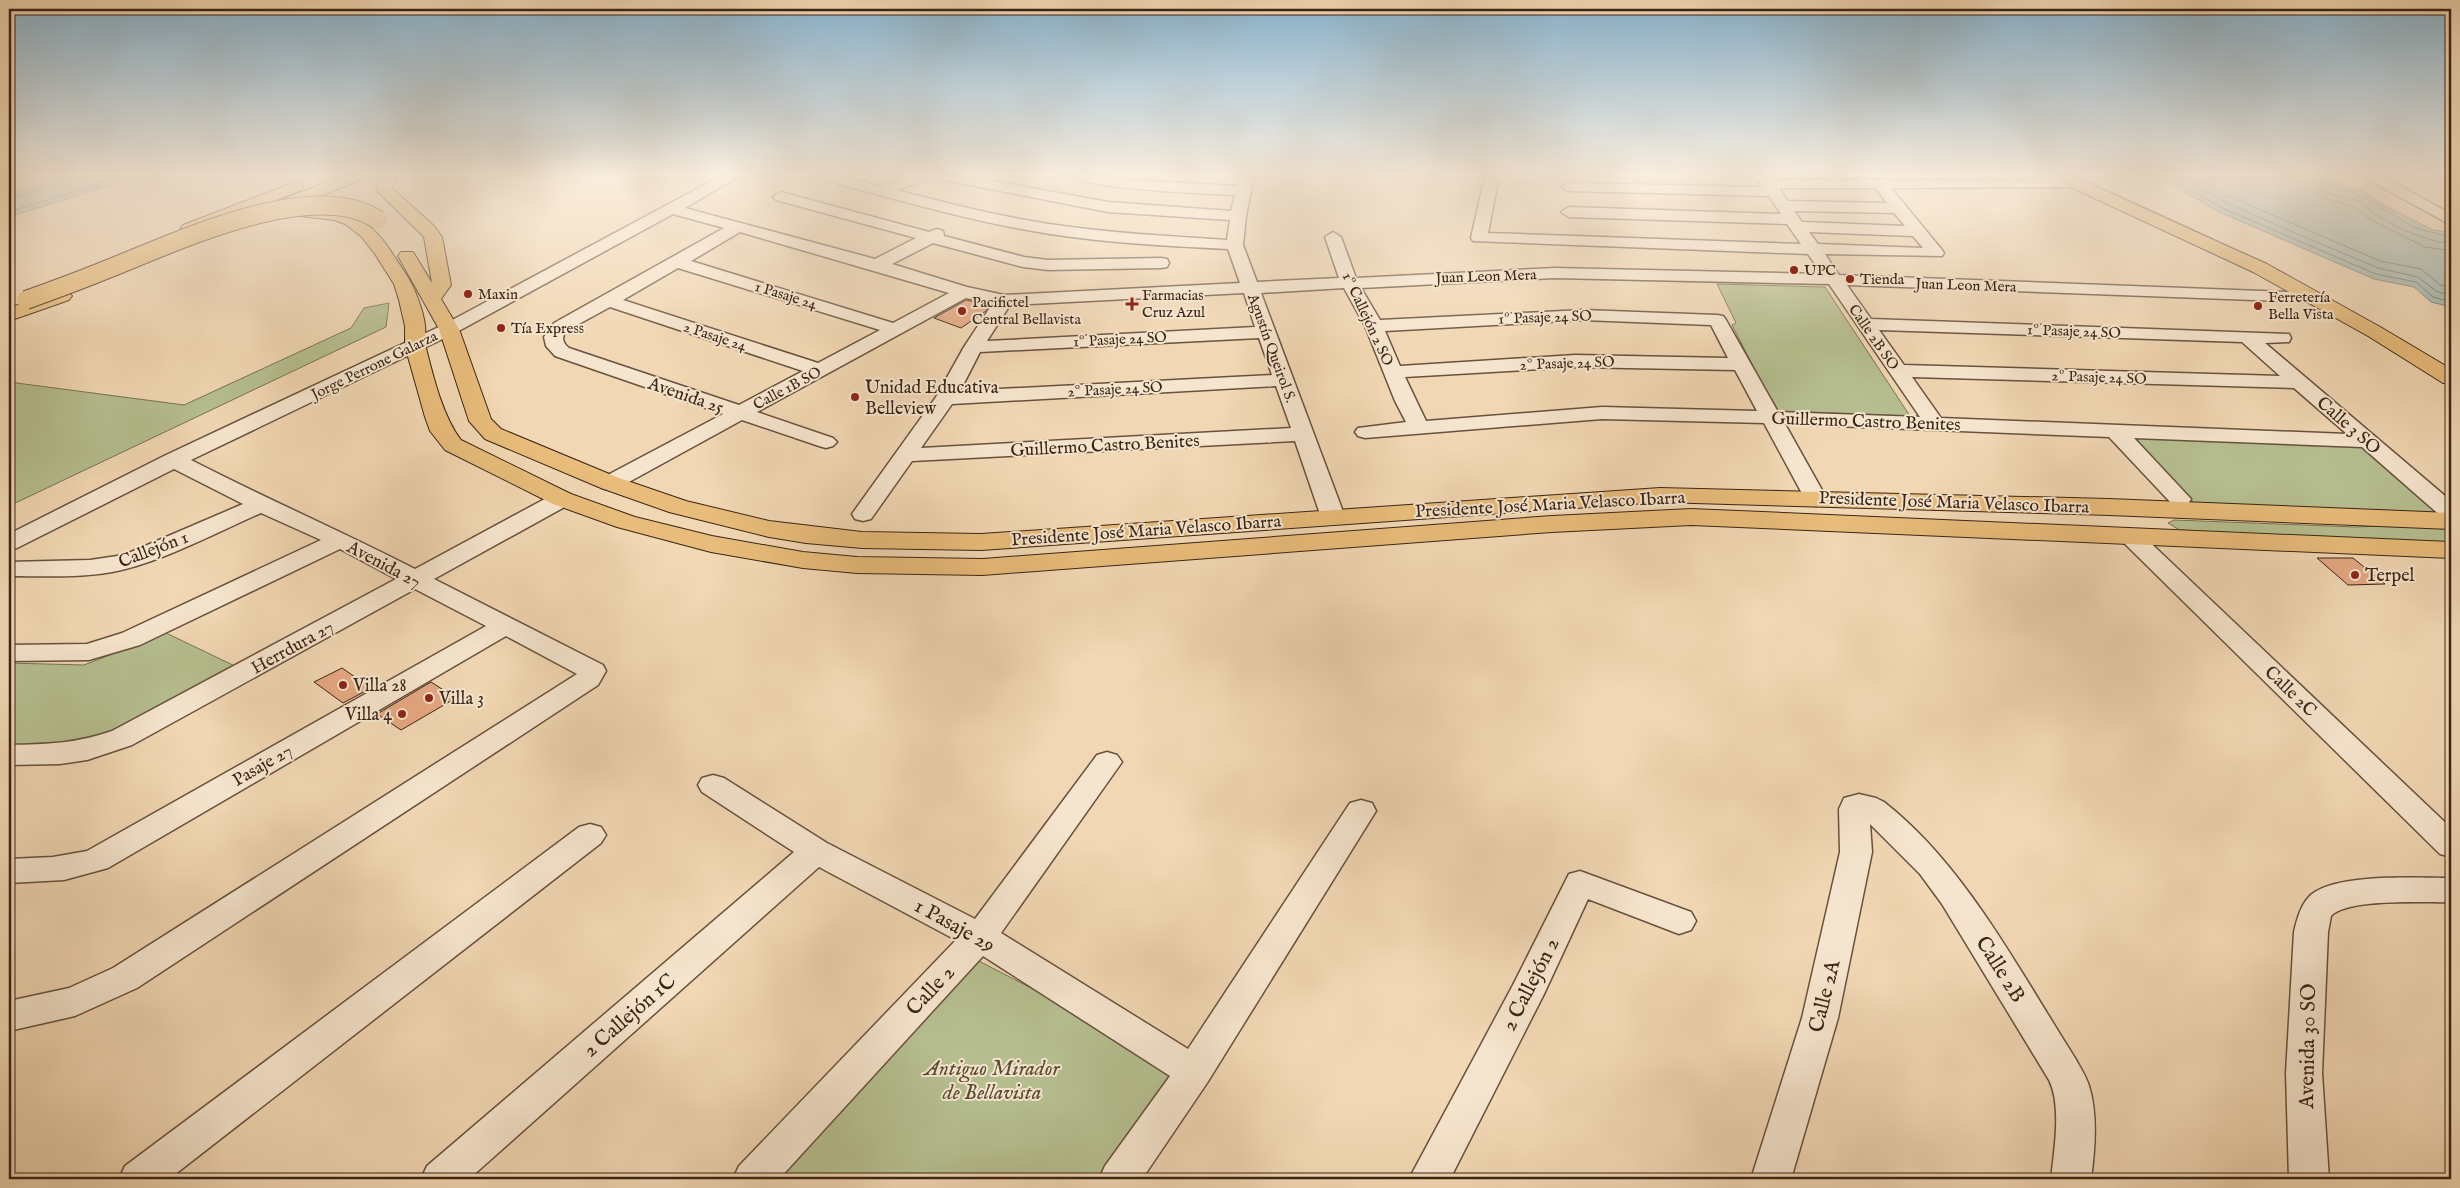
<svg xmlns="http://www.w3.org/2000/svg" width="2460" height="1188" font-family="'IM FELL English',serif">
<rect width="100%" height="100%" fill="#f1d7b3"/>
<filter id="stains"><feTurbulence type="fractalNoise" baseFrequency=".004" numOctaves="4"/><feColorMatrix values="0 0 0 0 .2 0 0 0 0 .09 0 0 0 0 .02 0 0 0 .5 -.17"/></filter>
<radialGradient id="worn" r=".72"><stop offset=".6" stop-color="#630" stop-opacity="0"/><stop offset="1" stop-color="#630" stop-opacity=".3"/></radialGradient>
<path fill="#b6bf90" stroke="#787253" d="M 1632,176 L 1665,176 L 1668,189 L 1634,188 Z
M 2064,176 L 2078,176 L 2213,239 L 2153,218 Z
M 1717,284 L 1825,287 L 1910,416 L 1776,411 L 1732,325 L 1736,323 Z
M 389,303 L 386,327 L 9,506 L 9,382 L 184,405 L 351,328 L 364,308 Z
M 2130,435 L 2357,443 L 2443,515 L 2194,503 Z
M 2174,520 L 2355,527 L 2405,525 L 2451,527 L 2451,544 L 2181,531 L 2168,523 Z
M 166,633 L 239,668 L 121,730 L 64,748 L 9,750 L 9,663 L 84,665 Z
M 971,957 L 1194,1072 L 1117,1179 L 759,1179 Z"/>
<path fill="#9cb8b4" stroke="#757d75" d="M 62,176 L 140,176 L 9,217 L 9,194 Z
M 2158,176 L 2317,176 L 2350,188 L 2361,189 L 2380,203 L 2433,230 L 2451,233 L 2451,307 L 2431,302 L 2414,287 L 2374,279 L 2217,211 Z"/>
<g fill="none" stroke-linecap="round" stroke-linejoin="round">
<path stroke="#6b6e65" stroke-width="1" d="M 2168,176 L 2220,207 L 2376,274 L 2416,282 L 2433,297 L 2451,302
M 2180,176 L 2223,201 L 2274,224 L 2378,268 L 2418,277 L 2436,291 L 2451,296
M 2195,176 L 2226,195 L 2380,261 L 2421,269 L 2440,285 L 2451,288
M 2304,176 L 2306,187 L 2315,195 L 2354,207 L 2371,220 L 2425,247 L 2451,251
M 2312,176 C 2318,199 2344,192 2360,202 C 2366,205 2370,211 2375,214 C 2398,229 2424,240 2451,244
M 2318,176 L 2321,183 L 2361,195 L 2415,228 L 2451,237
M 9,199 L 57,183 L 60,176
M 9,212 L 123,176"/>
</g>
<path fill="#e5a882" stroke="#3a2416" d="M 966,300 L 989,305 L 986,311 L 961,328 L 934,318 Z
M 2317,558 L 2353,558 L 2385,584 L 2348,585 Z
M 342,668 L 371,688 L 343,703 L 314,682 Z
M 431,682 L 456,698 L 401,730 L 377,714 Z"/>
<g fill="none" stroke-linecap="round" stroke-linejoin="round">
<defs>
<path id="minor" d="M 721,176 L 739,176 L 685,208 L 875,259 L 916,238 L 776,200 L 773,197 L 781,192 L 929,232 L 937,229 L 943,231 L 944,236 L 1024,257 L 1048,260 L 1161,258 L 1167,259 L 1169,263 L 1167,267 L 1161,268 L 1048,270 L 1023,267 L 933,243 L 892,264 L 967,287 L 1004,295 L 1240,283 L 1228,249 C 1169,246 1109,243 1050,234 C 972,222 896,199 820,179 L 818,176 L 842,176 L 879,186 L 910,176 L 931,176 L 929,179 L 896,190 C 946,203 997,216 1049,224 C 1108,233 1168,236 1227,240 L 1230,220 L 1108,212 L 944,180 L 937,176 L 966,176 L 1108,202 L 1231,211 L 1235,195 C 1212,194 1082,189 1073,176 L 1105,176 L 1128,180 L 1237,186 L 1240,176 L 1254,176 L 1246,216 L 1243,245 L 1257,282 L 1339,278 L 1325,237 L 1333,232 L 1341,237 L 1356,278 L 1555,268 L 1822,274 L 1808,254 L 1473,241 L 1471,238 L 1485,176 L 1499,176 L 1488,233 L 1801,244 L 1787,224 L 1569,217 L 1561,212 L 1569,207 L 1781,214 L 1769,196 L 1569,191 L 1562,187 L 1569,183 L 1762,187 L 1755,176 L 1769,176 L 1772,180 L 2077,180 L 2082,181 L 2084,184 L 2082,187 L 1891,188 L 1942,250 L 1944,253 L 1942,256 L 1825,254 L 1839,275 L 2317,293 L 2320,297 L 2317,301 L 2311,302 L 1847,285 L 1871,319 L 2289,334 L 2291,338 L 2289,342 L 2265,343 L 2451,501 L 2451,520 L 2443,518 L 2362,447 L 2134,438 L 2191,499 L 2188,504 L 2180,506 L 2172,504 L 2109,437 L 1785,424 L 1827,499 L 1824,504 L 1816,506 L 1808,504 L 1805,499 L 1764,423 L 1602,419 L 1365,438 L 1358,436 L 1355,432 L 1358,428 L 1406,422 L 1395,401 L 1365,326 L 1344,288 L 1261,293 L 1345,517 L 1341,522 L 1333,524 L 1325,522 L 1321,517 L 1295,441 L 912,461 L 871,519 L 863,521 L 855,519 L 852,514 L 936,397 L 964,347 L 993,303 L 966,298 L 757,412 L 833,438 L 837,442 L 833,446 L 826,448 L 819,446 L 742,420 L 618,488 L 610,490 L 602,488 L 599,483 L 602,478 L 723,414 L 555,356 L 546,346 L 544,337 L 554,323 L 724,228 L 673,214 L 455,333 L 191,460 C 265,498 341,531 415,569 L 554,494 L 562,492 L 570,494 L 573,499 L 570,504 L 434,579 L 603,665 L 606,671 L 598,685 L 137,988 L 75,1016 L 9,1031 L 9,1001 L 69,988 L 113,968 L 577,674 L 506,636 L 108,868 L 64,880 L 9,883 L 9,859 L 53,857 L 87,851 L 486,626 L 415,589 L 132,745 L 87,760 L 60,764 L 9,765 L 9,745 C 48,744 74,744 112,731 L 396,579 L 340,549 L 140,645 L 89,660 L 9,661 L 9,645 L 87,644 L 122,633 L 321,540 L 261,513 C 215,533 160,563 112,572 C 79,578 42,576 9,576 L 9,562 L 90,560 L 124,555 L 243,504 L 174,469 L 17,548 L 9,550 L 9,534 L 166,455 L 443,325 ZM 1779,188 L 1875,188 L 1887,203 L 1787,201 ZM 1794,211 L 1894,213 L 1905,226 L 1802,222 ZM 740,232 L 949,293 L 893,323 L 691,261 ZM 1809,232 L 1913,236 L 1923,248 L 1818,244 ZM 678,268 L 880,330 L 818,363 L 623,300 ZM 1555,278 L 1829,284 L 1920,417 L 1778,412 L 1726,320 L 1723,316 L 1717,315 L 1583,310 L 1380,320 L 1361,288 ZM 1244,293 L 1255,327 L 987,341 L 1010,305 ZM 610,307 L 803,371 L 739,405 L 569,348 C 563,343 561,338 566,331 ZM 1583,320 L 1711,325 L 1728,358 L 1575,355 L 1400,366 L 1385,331 ZM 1879,330 L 2242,342 L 2280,376 L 1904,365 ZM 1259,338 L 1272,375 L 960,391 L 980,352 ZM 1575,367 L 1735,370 L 1757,411 L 1602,407 L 1426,421 L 1405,377 ZM 1912,377 L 2294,388 L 2347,434 L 1941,418 ZM 1276,386 L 1291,428 L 921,448 L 952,404 Z
M 2365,176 L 2382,176 L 2451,214 L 2451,225 L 2367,179 Z
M 2130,529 L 2138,531 L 2451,828 L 2451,857 L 2440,854 L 2122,541 L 2118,536 L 2122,531 Z
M 1107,752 L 1117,755 L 1122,762 L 1001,933 L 1188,1049 L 1350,803 L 1361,800 L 1372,803 L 1376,811 L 1207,1083 L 1142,1179 L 1099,1179 L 1105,1166 L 1170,1076 L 983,956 L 779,1179 L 733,1179 L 739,1166 L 956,940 L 819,867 L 469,1179 L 421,1179 L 427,1166 L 794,852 L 702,792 L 698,785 L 702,778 L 713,775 L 724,778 L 827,843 L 975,919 L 1097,755 Z
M 1859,794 L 1876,798 L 1884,802 C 1965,865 2020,972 2075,1058 C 2080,1067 2086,1076 2089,1086 C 2098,1114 2095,1150 2091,1179 L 2051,1179 C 2054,1151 2062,1106 2049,1080 L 1942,904 L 1920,874 L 1870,824 L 1872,852 L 1838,1018 L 1791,1179 L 1751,1179 L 1802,1018 L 1840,852 L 1839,809 L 1844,798 Z
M 590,824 L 601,827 L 606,835 L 601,843 L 169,1179 L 119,1179 L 125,1166 L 579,827 Z
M 1580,871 L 1691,912 L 1696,921 L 1691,930 L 1679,934 L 1588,899 L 1544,994 L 1450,1179 L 1409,1179 L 1513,985 L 1569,874 Z
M 2451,878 L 2451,902 C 2425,903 2348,898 2331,916 L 2328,932 L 2322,1073 L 2329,1179 L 2289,1179 L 2286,1073 L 2294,932 C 2297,919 2301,903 2312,894 C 2339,873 2417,878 2451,878 Z"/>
<path id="major" d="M 342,176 L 364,176 L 362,179 L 283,212 L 271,212 L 269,208 L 271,204 Z
M 382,176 L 398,176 L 392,188 L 434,226 L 442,237 L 451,285 L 441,299 L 459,329 L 491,419 L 501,429 L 619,478 L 686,501 L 769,521 L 862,532 L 981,534 L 1660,488 L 2109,499 L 2451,513 L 2451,529 L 2109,515 L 1660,502 L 981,550 L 862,548 L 806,543 L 769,537 L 669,512 L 601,488 L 485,439 L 469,421 L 439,329 L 398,256 L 401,252 L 413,252 L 432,283 L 424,237 L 378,192 L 376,184 Z
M 2051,176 L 2072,176 L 2267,264 L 2382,328 L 2451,369 L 2451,384 L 2443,383 L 2368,336 L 2253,272 L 2053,179 Z
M 295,182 L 301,184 L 303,187 L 301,190 L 195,233 L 183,233 L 180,229 L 183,225 Z
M 306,207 C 349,211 370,217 394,256 C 403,270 413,283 418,299 C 421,307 424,317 425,325 C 426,333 424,341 426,348 C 433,376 443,417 461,440 L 571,494 L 635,517 L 712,536 L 803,552 L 857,557 L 983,559 L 1552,516 L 1691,509 L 2451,542 L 2451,558 L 1691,525 L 1552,532 L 983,575 L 857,573 L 803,568 L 711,552 L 617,527 L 553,504 L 445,450 L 430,431 L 425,417 L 405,346 L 405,326 L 399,300 L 394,284 L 375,254 L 361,236 L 345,224 L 334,220 L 300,216 L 298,212 L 300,208 Z
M 62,290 L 69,292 L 72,296 L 69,300 L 9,321 L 9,308 Z"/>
</defs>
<use href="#minor" stroke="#68513d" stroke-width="3"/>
<use href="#major" stroke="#3a2416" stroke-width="2"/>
<use href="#minor" fill="#f6e5ce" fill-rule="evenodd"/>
<use href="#major" fill="#e8bc7a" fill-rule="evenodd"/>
<defs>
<path id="major-bridge" d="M 26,300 C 54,290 81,280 108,269 C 174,243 313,176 378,220"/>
</defs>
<use href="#major-bridge" stroke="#3a2416" stroke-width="20" stroke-linecap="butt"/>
<use href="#major-bridge" stroke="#e8bc7a" stroke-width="18"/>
</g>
<linearGradient id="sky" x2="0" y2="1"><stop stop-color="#89b6d3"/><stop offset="0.51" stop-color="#f9eddd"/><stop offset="1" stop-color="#f9eddd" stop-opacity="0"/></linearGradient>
<rect width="2460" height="342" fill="url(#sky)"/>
<g fill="#8f2418" stroke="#f6e5ce" stroke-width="2">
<circle cx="1794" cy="270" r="5"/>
<circle cx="1850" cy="279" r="5"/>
<circle cx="468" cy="294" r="5"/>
<path d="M1129.5 296.5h5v5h5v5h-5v5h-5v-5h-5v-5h5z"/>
<circle cx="2258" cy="306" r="5"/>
<circle cx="962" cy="311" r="5"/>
<circle cx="501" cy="328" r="5"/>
<circle cx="855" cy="397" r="5"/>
<circle cx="2355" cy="575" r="5"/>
<circle cx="343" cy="685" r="5"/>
<circle cx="429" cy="698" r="5"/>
<circle cx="402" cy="714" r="5"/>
</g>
<g text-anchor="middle" stroke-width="4" stroke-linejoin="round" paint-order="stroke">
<g font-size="15" fill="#3a2416" stroke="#f6e5ce" text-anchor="start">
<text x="1804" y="275">UPC</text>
<text x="1860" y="284">Tienda</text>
<text x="478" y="299">Maxin</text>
<text x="1142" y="300">Farmacias<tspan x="1142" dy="17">Cruz Azul</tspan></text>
<text x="2268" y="302">Ferretería<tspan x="2268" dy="17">Bella Vista</tspan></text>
<text x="972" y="307">Pacifictel<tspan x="972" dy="17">Central Bellavista</tspan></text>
<text x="511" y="333">Tía Express</text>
</g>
<g font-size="15" fill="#3a2416" stroke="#f6e5ce">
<text transform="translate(1486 276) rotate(-2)" y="5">Juan Leon Mera</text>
<text transform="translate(1966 285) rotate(2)" y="5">Juan Leon Mera</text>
<text transform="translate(786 295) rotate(17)" y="5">1 Pasaje 24</text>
<text transform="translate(1545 317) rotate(-2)" y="5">1º Pasaje 24 SO</text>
<text transform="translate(1368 319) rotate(65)" y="5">1º Callejón 2 SO</text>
<text transform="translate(2074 331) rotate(2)" y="5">1º Pasaje 24 SO</text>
<text transform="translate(715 336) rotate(18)" y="5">2 Pasaje 24</text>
<text transform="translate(1874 337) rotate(55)" y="5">Calle 2B SO</text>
<text transform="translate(1120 339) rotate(-3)" y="5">1º Pasaje 24 SO</text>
<text transform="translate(1272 348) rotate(70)" y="5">Agustín Queirol S.</text>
<text transform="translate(1567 363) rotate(-2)" y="5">2º Pasaje 24 SO</text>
<text transform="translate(374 365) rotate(-26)" y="5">Jorge Perrone Galarza</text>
<text transform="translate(2099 377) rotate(2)" y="5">2º Pasaje 24 SO</text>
<text transform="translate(787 388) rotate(-28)" y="5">Calle 1B SO</text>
<text transform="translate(1115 389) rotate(-3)" y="5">2º Pasaje 24 SO</text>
</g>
<g font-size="18" fill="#3a2416" stroke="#f6e5ce" text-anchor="start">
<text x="865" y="393">Unidad Educativa<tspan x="865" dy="21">Belleview</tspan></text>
<text x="2365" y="581">Terpel</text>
<text x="353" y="691">Villa 28</text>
<text x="439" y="704">Villa 3</text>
<text x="392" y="720" text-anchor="end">Villa 4</text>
</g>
<g font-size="18" fill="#3a2416" stroke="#f6e5ce">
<text transform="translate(686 395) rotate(19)" y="6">Avenida 25</text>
<text transform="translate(1866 421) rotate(2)" y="6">Guillermo Castro Benites</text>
<text transform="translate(2349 425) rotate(41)" y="6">Calle 3 SO</text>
<text transform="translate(1105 445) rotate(-3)" y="6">Guillermo Castro Benites</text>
<text transform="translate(1954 502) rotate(2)" y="6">Presidente José Maria Velasco Ibarra</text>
<text transform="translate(1550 504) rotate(-3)" y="6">Presidente José Maria Velasco Ibarra</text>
<text transform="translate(1146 530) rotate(-4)" y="6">Presidente José Maria Velasco Ibarra</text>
<text transform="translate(153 549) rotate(-21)" y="6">Callejón 1</text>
<text transform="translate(384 564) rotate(28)" y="6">Avenida 27</text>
<text transform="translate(292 647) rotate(-29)" y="6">Herrdura 27</text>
<text transform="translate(2291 691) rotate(44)" y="6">Calle 2C</text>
<text transform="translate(262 765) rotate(-30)" y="6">Pasaje 27</text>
</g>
<g font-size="21" fill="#3a2416" stroke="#f6e5ce">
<text transform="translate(955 925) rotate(29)" y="7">1 Pasaje 29</text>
<text transform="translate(2001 969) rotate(58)" y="7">Calle 2B</text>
<text transform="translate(1530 984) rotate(-63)" y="7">2 Callejón 2</text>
<text transform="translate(930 990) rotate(-47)" y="7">Calle 2</text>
<text transform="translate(1824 996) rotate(-76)" y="7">Calle 2A</text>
<text transform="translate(629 1015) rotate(-41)" y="7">2 Callejón 1C</text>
<text transform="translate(2307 1046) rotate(-89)" y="7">Avenida 30 SO</text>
</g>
<g font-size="21" font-style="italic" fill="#594b34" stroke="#f6e5ce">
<text x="992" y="1075">Antiguo Mirador<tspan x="992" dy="24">de Bellavista</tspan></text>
</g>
</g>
<rect width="2460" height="1188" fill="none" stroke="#f1d7b3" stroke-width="30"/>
<rect x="10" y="10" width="2440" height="1168" fill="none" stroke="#3a2416" stroke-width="2.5"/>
<rect x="15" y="15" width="2430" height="1158" fill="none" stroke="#3a2416"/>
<rect width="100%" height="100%" filter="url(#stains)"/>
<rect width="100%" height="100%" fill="url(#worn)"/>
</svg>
